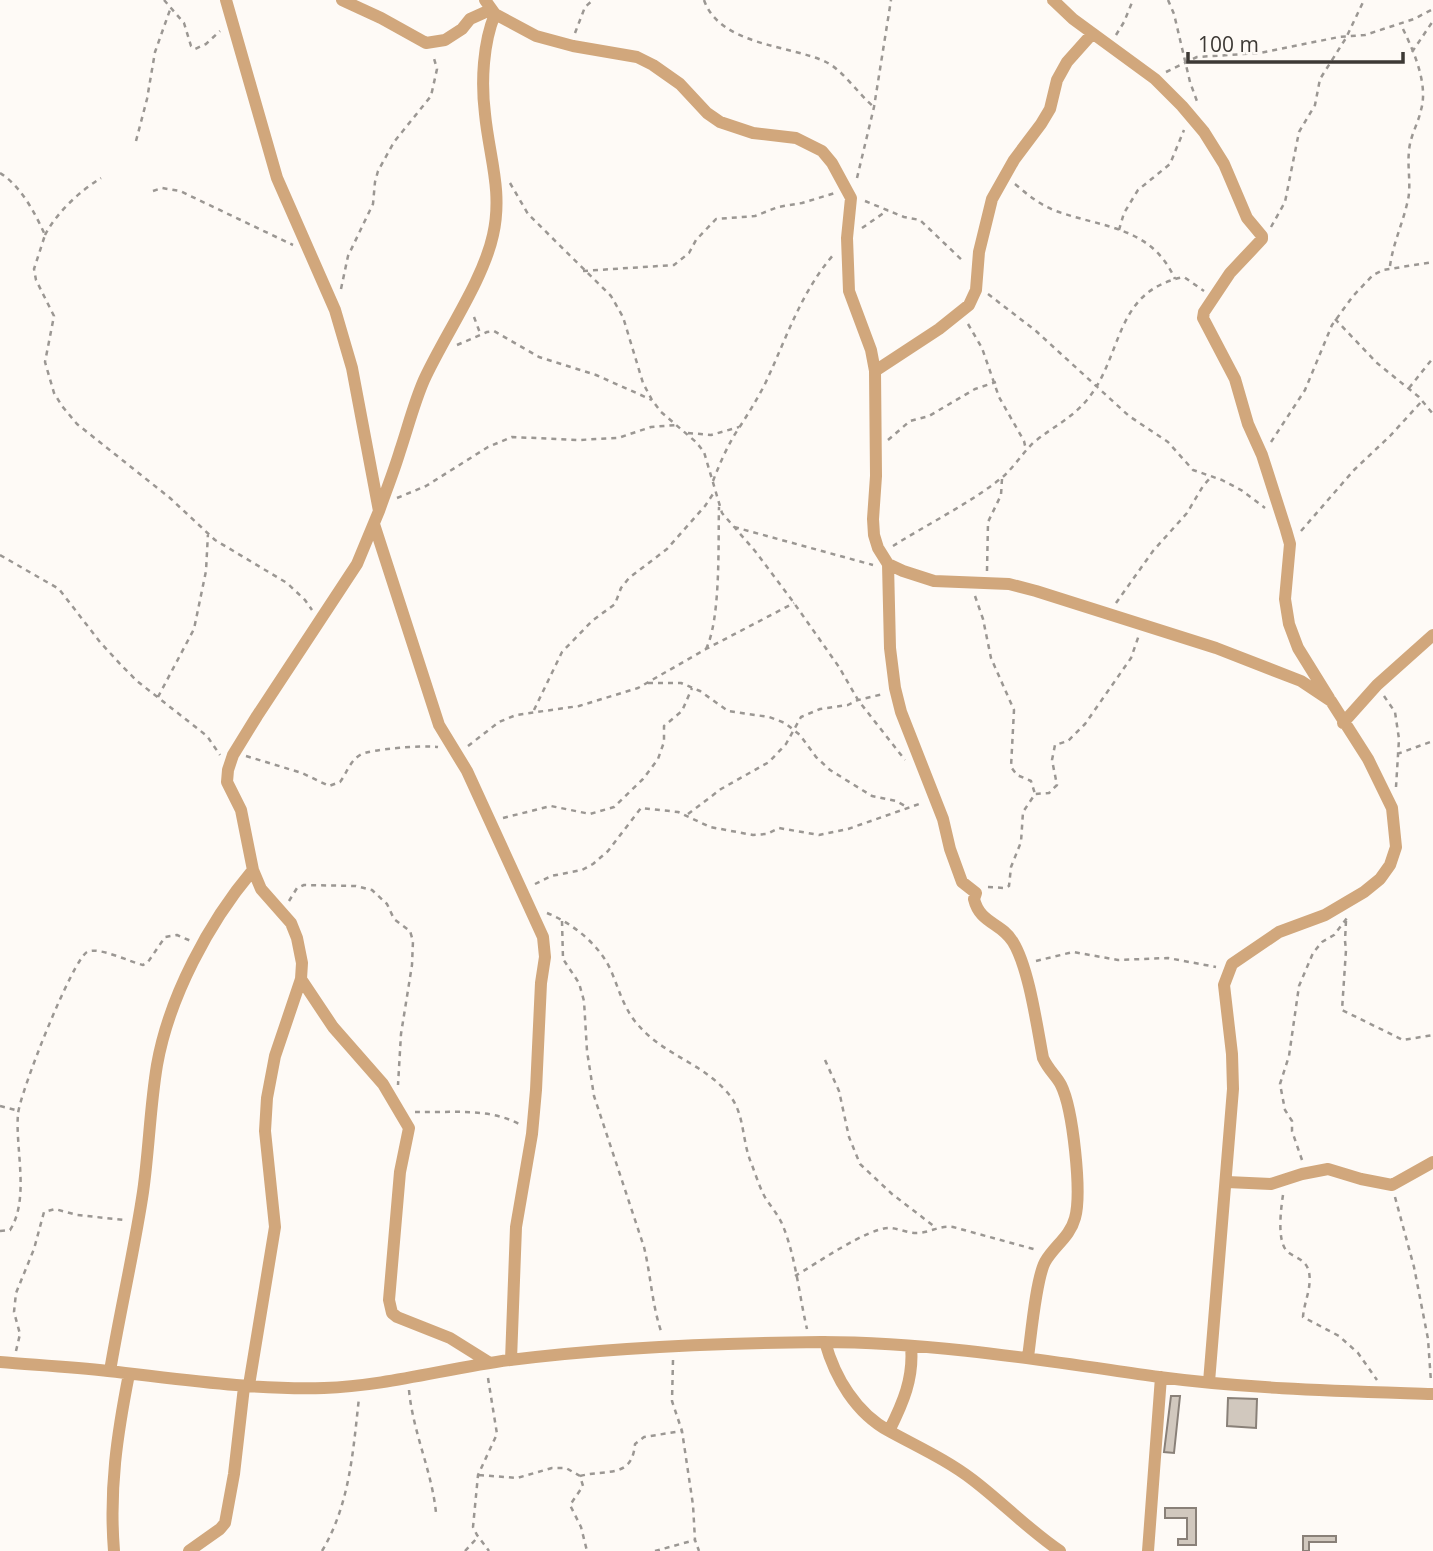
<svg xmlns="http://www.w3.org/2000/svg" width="1433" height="1551" font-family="'Open Sans',sans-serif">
<rect width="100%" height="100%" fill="#fefaf6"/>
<path fill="#d1c8be" stroke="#898078" stroke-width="2" d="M 1171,1396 L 1180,1396 L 1174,1453 L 1164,1452 Z
M 1228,1398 L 1257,1399 L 1256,1428 L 1227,1426 Z
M 1165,1508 L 1196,1508 L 1196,1545 L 1178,1545 L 1178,1539 L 1187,1539 L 1187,1518 L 1165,1518 Z
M 1303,1536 L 1336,1536 L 1336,1542 L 1309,1542 L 1309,1551 L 1303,1551 Z"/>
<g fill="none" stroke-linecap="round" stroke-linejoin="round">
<path stroke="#9b9793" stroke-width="2.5" stroke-dasharray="5 5" stroke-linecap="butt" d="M 164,0 L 184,23 L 191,46 L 195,49 L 206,44 L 220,31
M 704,0 C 720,46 791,45 826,62 C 843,70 859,95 874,107
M 1168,0 L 1174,14 L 1190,82 L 1198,104
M 575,33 L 585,7 L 593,0
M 1116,35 L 1124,22 L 1133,0
M 1412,52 L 1433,21
M 1166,72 L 1197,57 L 1260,53 L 1339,37 L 1365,35 L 1414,19 L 1433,9
M 136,141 L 147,99 L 155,52 L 171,7
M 0,173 C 21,186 35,213 45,235 L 34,269 L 36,280 L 54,316 L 45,362 L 54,393 L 62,406 L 77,424 L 170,498 L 215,540 L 287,583 L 305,600 L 312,610
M 857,178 L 874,107 L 891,0
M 510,183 L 528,214 L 611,296 L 623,317 L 643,383 L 652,400 L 661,412 L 696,442 L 704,452 L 722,513 L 755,551 L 794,603 L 839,667 L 858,700 L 905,760
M 1015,184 C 1028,195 1040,205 1056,211 C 1103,228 1151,226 1175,279
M 153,191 L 162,188 L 180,191 L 293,245
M 865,201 L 904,217 L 920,220 L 964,262
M 1271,227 L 1285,202 L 1299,132 L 1315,105 L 1320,79 L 1346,38 L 1364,0
M 862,228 L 888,210
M 1119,230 L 1124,213 L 1138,190 L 1170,164 L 1184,130
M 45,235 C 57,212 80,191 101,178
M 1390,266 C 1393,244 1402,225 1407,204 C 1412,187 1407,169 1409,151 C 1410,136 1418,124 1421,110 C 1429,83 1412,47 1400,23
M 583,271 L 674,265 L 689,253 L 696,240 L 716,219 L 755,216 L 778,207 L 802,203 L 835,193
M 341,289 L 348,256 L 373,204 L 375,182 L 378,171 L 394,142 L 431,96 L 437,69 L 433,55
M 988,294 L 1036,331 L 1129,416 L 1168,442 L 1193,470 L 1222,480 L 1241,490 L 1265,508
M 474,317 L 480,333
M 1335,319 L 1377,363 L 1419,397 L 1433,414
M 968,324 L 982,348 L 999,397 L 1024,441 L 1026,450
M 457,345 L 487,332 L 494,331 L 539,357 L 596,375 L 652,400
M 1409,388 L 1433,358
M 688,433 L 711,435 L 739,427
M 888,440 L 910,421 L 929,416 L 975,389 L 996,382
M 1271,442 L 1305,390 L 1332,325 L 1353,296 L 1373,275 L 1383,270 L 1433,262
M 713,481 C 720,463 728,444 739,428 C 748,414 756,401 764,386 C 786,340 800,293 834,254
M 397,498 L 426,486 L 488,447 L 512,437 L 579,440 L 618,438 L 651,427 L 677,425
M 734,527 L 873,565
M 1301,531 L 1354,470 L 1390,436 L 1422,401
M 893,546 C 929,523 973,502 1005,475 C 1015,465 1023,453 1033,443 C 1052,427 1070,420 1087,400 C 1124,355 1113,291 1184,277 L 1204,291
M 0,555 L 59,589 L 100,642 L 122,666 L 137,681 L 207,736 L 220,755
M 987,571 L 988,522 L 1001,495 L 1002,479
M 975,596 L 983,619 L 991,658 L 1014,710 L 1011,767 L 1017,775 L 1031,781 L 1035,794
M 1116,603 L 1153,551 L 1187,513 L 1203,486 L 1211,477
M 706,649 C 721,619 718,542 719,507
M 648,683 L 681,683 L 700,691 L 728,711 L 769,717 L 785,723 L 800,735 L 816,757 L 830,770 L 872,796 L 896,801 L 909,808
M 1384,696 L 1395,712 L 1399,739 L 1396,787
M 158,697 L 194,629 L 206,571 L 208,533
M 534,710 L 562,652 L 592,621 L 615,604 L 621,588 L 629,578 L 667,549 L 705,506 L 715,491
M 468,746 L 499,722 L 516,715 L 579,706 L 638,688 L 706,649 L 794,603
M 1397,754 L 1433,741
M 246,756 L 302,773 L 329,786 L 340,782 C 347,773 349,762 360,755 C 369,749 424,745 438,747
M 688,814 L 721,789 L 769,762 L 786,744 L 801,717 L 820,709 L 848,705 L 858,700 L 883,694
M 503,818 L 551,806 L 590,814 L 614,807 L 643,779 L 658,759 L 664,742 L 664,726 L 682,711 L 692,688
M 535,884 L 551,876 L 582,870 L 593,864 L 608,851 L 641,808 L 678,812 L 710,827 L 753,835 L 767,834 L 779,828 L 819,835 L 848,829 L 922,803
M 988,887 L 1005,888 L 1009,886 L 1011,867 L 1021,842 L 1023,812 L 1035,794 L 1049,793 L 1057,785 L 1052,760 L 1055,745 L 1068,741 L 1085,724 L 1131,658 L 1139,635
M 289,901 L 297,888 L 304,885 L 356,886 L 372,890 L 387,904 L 394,919 L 410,931 L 413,941 L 412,965 L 401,1034 L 398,1085
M 547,913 C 574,924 601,946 612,973 C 619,990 623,1005 634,1020 C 660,1054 699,1061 726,1091 C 745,1111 741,1135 750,1160 C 755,1172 759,1187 766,1199 C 772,1208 779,1216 783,1226 C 796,1258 799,1295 807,1329
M 562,921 L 563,959 L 579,983 L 584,1001 L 587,1051 L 594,1096 L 644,1247 C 651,1276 652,1306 662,1334
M 1346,921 L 1345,941 L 1346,950 L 1342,1010 L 1403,1040 L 1433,1035
M 1036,961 L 1073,952 L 1118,960 L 1168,958 L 1216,967
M 825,1060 L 839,1091 L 849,1137 L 860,1164 L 892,1194 L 935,1227
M 0,1106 L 19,1111
M 415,1112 C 450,1113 489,1107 521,1125
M 1302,1160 L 1292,1131 L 1292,1121 L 1285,1110 L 1280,1084 L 1289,1056 L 1299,986 L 1313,953 L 1322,942 L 1334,935 L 1347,918
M 1283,1195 C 1281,1208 1277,1239 1286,1250 C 1293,1258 1306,1258 1309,1272 C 1312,1288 1304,1302 1303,1317 L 1339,1336 L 1358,1353 L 1377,1380
M 1395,1197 L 1414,1267 L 1428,1339 L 1431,1382
M 0,1231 L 10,1230 C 30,1199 15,1148 18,1114 C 20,1092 72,961 87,952 C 98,946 130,962 143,965 L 148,962 L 165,937 L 177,935 L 191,941
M 795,1276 C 816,1264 867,1228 889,1228 C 898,1228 907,1233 916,1233 C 930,1233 939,1225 953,1227 L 1037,1250
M 16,1351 L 20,1334 L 14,1312 L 16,1293 L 34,1249 L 44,1212 L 55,1209 L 77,1215 L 125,1220
M 673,1360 L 672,1401 L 682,1431 L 693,1505 L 695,1540 L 699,1551
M 488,1378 L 497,1434 L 478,1475 L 473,1527 L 477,1535 L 489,1551
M 409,1390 C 413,1433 432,1471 436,1513
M 479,1475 L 517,1478 L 552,1468 L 566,1468 L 580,1476 L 583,1486 L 570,1505 L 581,1527 L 587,1551
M 580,1476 C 607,1469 632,1479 635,1444 L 644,1437 L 682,1431
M 322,1551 C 350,1504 353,1451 359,1398
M 465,1551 L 478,1537
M 655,1551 L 695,1540"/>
<path stroke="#d1a77c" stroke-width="12" d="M 226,0 L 277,178 L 335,310 L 352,368 L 379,511 L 357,564 L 257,716 L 233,755 L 228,770 L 227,782 L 241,810 L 253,870 L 261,889 L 291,923 L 297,938 L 302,963 L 301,979 L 275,1056 L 267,1098 L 265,1131 L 275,1227 L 249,1385
M 342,0 L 381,18 L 426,43 L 445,40 L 462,29 L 470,19 L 490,10
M 485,0 L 495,14 L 536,36 L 573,46 L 637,57 L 653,65 L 680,84 L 707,113 L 720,122 L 753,133 L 796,138 L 822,151 L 832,163 L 851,198 L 847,238 L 849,291 L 871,350 L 875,371 L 876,476 L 873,519 L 874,535 L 878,548 L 888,564 L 903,571 L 934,581 L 1009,584 L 1036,591 L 1216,648 L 1301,681 L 1331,701 L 1368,759 L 1392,808 L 1396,847 L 1390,865 L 1380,879 L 1364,892 L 1325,915 L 1279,932 L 1232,964 L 1224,985 L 1232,1054 L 1233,1089 L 1209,1382
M 1053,0 L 1073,19 L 1155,79 L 1182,106 L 1204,132 L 1224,164 L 1247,218 L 1262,236 L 1262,239 L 1230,273 L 1204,312 L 1203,318 L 1235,379 L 1248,424 L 1262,455 L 1286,530 L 1290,544 L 1285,599 L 1289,624 L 1298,648 L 1329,698
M 875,371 L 939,329 L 969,305 L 976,290 L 979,252 L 992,199 L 1014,160 L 1041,124 L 1050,109 L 1057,80 L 1067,62 L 1092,34
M 379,511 C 386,491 394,471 400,451 C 408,427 414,403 424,380 C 444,336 483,281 493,235 C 503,191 489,156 485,114 C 481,82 483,43 495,14
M 374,524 L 439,725 L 467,771 L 543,937 L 545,957 L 541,983 L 536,1090 L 532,1134 L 516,1227 L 511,1360
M 888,564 L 890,648 L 895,688 L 901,712 L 943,819 L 950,849 L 962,882 L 976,893 L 974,899 C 980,924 1001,922 1013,942 C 1029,968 1037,1027 1043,1058 C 1049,1071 1056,1075 1061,1085 C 1073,1109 1082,1193 1075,1218 C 1070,1237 1054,1246 1045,1262 C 1036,1279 1031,1336 1028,1357
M 1343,723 L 1377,685 L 1433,635
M 301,979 L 333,1027 L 383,1084 L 409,1128 L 400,1172 L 389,1300 L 392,1313 L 397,1317 L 450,1338 L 490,1363
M 1227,1182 L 1271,1184 L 1302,1174 L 1328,1169 L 1361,1179 L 1392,1185 L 1433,1162
M 825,1342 C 835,1378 856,1413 889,1431 C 918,1447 947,1460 973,1480 C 1003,1503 1029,1530 1060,1551
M 0,1362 C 36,1365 72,1367 108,1371 C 180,1379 251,1390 324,1388 C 386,1386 448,1368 510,1360 C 612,1347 717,1343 821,1342 C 935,1342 1046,1361 1159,1377 C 1249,1389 1342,1391 1433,1394
M 110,1371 C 120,1311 134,1252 143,1192 C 149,1150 150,1107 157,1065 C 169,997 209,922 253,870
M 889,1431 C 903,1403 914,1378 911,1346
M 114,1551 C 109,1489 117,1435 129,1374
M 189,1551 L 220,1529 L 225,1523 L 234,1474 L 244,1387
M 1148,1551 L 1161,1377"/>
</g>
<path d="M1188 52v10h215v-10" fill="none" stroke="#3d3935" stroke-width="3.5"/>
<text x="1198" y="52" font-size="21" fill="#3d3935" stroke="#fefaf6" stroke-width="5" paint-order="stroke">100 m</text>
</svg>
